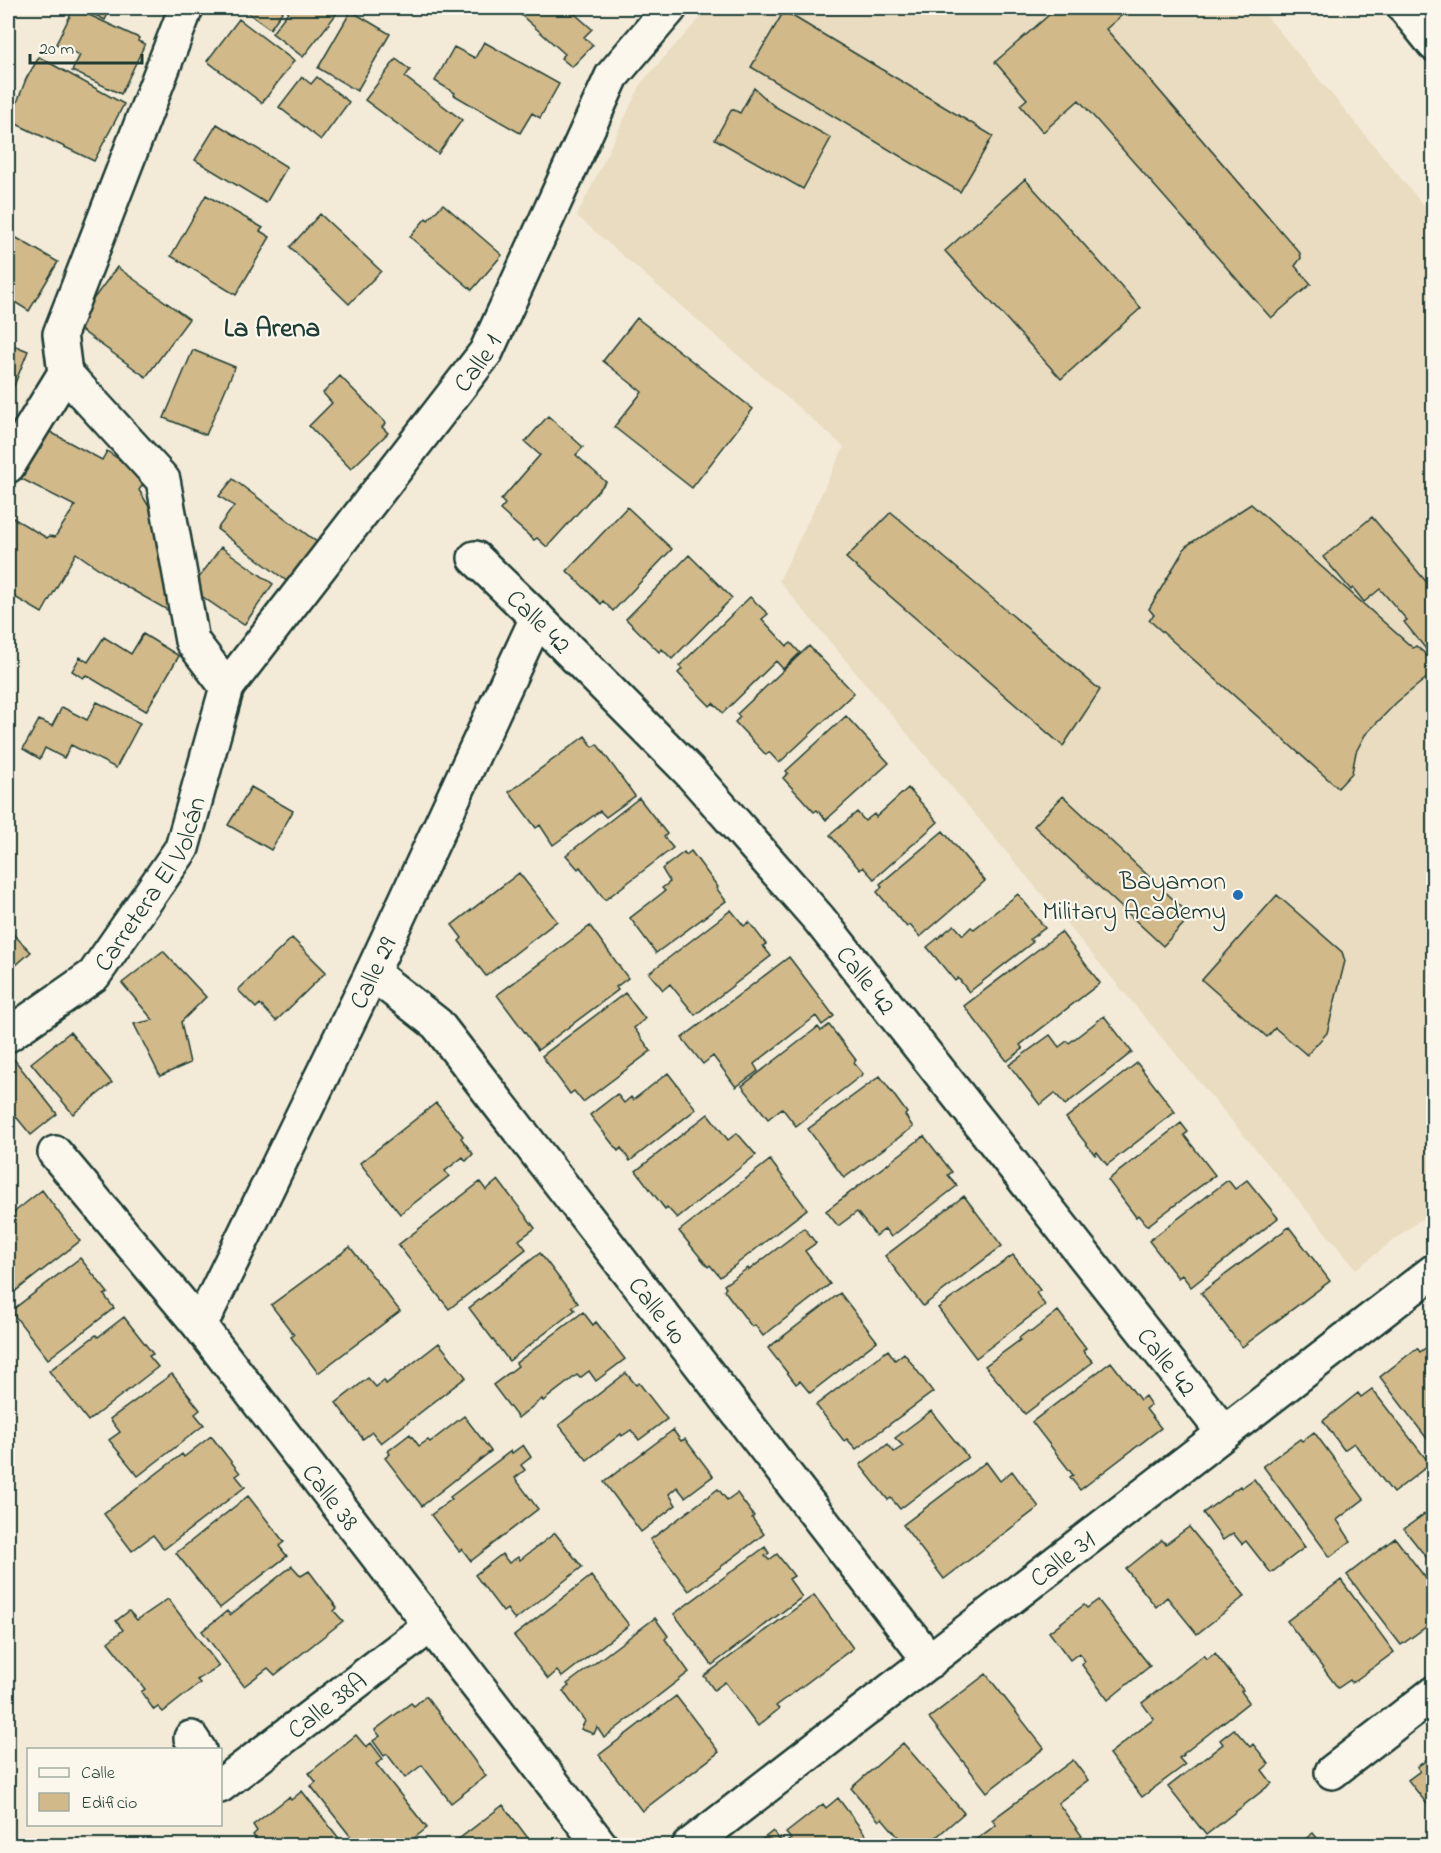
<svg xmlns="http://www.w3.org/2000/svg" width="1441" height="1853" font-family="'Indie Flower',sans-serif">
<rect width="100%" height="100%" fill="#f3ebd8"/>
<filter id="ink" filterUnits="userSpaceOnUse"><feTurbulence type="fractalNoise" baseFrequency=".0167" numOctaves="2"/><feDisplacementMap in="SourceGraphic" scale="12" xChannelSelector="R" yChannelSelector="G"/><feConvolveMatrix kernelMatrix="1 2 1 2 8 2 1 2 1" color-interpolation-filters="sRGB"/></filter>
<g filter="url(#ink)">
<path fill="#e9dcc0" d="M 709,8 L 1260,8 L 1433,217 L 1433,1210 L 1356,1269 L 779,581 L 844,447 L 577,216 L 642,82 Z"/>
<path fill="#d1b989" stroke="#1f3d34" stroke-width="1.5" d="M 74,8 L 139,38 L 138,41 L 145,44 L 121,94 L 72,71 L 80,55 L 56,44 Z
M 82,8 L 111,8 L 105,20 Z
M 241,8 L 285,8 L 270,29 Z
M 291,8 L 332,8 L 338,12 L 303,57 L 272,33 Z
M 513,8 L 568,8 L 592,29 L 584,37 L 593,45 L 572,67 L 561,58 L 565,54 Z
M 1057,8 L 1130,8 L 1106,29 L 1300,253 L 1301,258 L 1295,266 L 1311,284 L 1271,318 L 1079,100 L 1043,132 L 1020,105 L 1027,99 L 995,62 Z
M 351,11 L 390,34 L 357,91 L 318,68 Z
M 784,11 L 993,136 L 960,192 L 751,67 Z
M 239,19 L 294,61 L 262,103 L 207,61 Z
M 484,42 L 559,84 L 540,118 L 532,113 L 520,133 L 454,95 L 455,93 L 435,81 L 454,47 L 475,58 Z
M 39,57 L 124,104 L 94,161 L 10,121 L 26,79 Z
M 396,59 L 410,70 L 405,77 L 462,120 L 438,154 L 365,100 Z
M 302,77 L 311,84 L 317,77 L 349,102 L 321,140 L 279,107 Z
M 754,88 L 774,106 L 831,138 L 803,189 L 715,139 L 732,109 L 740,113 Z
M 217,124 L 287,167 L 266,203 L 195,160 Z
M 1025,179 L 1141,308 L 1061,379 L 945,251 Z
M 206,195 L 263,228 L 260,231 L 270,237 L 236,295 L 171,256 Z
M 443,204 L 502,255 L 472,290 L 410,237 L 426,218 L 428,220 Z
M 320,214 L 381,271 L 349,304 L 290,247 Z
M 8,233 L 58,262 L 29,311 L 8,298 Z
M 117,267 L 189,319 L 146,377 L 74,325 Z
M 637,318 L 753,409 L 692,488 L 614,427 L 642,392 L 603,361 Z
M 8,343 L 28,351 L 11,393 L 8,392 Z
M 193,350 L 235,367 L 206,435 L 164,418 Z
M 340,376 L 386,423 L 382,427 L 388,433 L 351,469 L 309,426 L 332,403 L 323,393 Z
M 548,416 L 583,447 L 576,455 L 606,482 L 547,547 L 537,538 L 534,540 L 500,510 L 505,504 L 501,500 L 540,455 L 525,442 Z
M 39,426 L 102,460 L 107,451 L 147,479 L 139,490 L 163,530 L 169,611 L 118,582 L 76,553 L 42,613 L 8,593 L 8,515 L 47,538 L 49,536 L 55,537 L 75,506 L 12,474 Z
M 233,479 L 318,543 L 288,582 L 217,529 L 234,506 L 219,496 Z
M 1251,504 L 1413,648 L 1416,646 L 1434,661 L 1434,672 L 1397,702 L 1365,735 L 1356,752 L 1352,773 L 1338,788 L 1149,620 L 1154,615 L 1149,609 L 1186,546 Z
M 627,507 L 672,549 L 613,611 L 603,601 L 601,604 L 567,571 Z
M 891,512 L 1100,690 L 1063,746 L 846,558 Z
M 1372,517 L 1434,591 L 1434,659 L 1404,622 L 1407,620 L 1380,589 L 1364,602 L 1353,588 L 1351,590 L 1323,557 Z
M 221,547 L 273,584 L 244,625 L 191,589 Z
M 689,555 L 732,598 L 672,659 L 662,649 L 659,652 L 626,619 Z
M 750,597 L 768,614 L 762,619 L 787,646 L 791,643 L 800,653 L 783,669 L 776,661 L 723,713 L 713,703 L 710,706 L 678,673 L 682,669 L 679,666 Z
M 143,634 L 179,656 L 146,711 L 86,675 L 83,678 L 72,671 L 80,657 L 88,662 L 104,637 L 131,654 Z
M 809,646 L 854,693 L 779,763 L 769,752 L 766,755 L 735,722 L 740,717 L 737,714 Z
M 97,702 L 140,723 L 116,768 L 71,745 L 64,758 L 45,748 L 40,759 L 23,749 L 39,720 L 52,726 L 62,707 L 87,720 Z
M 846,716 L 889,763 L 826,820 L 817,810 L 814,812 L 783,778 L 788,773 L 786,771 Z
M 585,736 L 593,747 L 597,744 L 635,796 L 606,817 L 600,811 L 553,845 L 540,825 L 536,828 L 509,792 Z
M 251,787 L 293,811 L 271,850 L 228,825 Z
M 908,788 L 938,822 L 874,879 L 863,867 L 860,870 L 830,835 L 857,812 L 865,821 L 874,814 L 876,817 Z
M 1063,796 L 1191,916 L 1163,946 L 1034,826 Z
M 639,798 L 667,834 L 664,837 L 673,848 L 605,900 L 580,867 L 578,869 L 566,855 Z
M 943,831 L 985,881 L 920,937 L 910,925 L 907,927 L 877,892 L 882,887 L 880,884 Z
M 691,851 L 718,887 L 717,889 L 726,901 L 656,953 L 630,918 L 665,891 L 662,888 L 670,882 L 662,869 L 684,852 L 686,855 Z
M 519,873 L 557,921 L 486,976 L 459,941 L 462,938 L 452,925 Z
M 1018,894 L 1045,928 L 1030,939 L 1033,942 L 969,992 L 958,978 L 955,981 L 927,947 L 954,925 L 963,935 L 971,927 L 974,929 Z
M 1277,895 L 1342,952 L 1345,961 L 1327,1033 L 1307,1055 L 1275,1028 L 1267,1037 L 1202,980 Z
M 731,910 L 744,926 L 749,922 L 766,944 L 763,946 L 771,956 L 695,1015 L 670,984 L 663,990 L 649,973 Z
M 590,926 L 628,978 L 616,987 L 618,990 L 538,1050 L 497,995 Z
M 8,929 L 31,952 L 8,972 Z
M 1061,932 L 1100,983 L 1020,1045 L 1023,1049 L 1007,1061 L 964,1006 Z
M 292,938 L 326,972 L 276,1021 L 260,1004 L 256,1008 L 238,990 Z
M 163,951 L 206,997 L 181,1022 L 190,1063 L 160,1076 L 134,1024 L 153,1020 L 122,983 Z
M 789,957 L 834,1016 L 822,1025 L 816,1016 L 754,1064 L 758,1071 L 736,1087 L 713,1056 L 703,1064 L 682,1038 Z
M 625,993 L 645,1019 L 634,1028 L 651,1051 L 583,1102 L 574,1091 L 570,1094 L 542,1056 Z
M 1104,1016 L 1132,1052 L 1065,1105 L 1055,1093 L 1040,1105 L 1009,1065 L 1050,1035 L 1059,1047 L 1067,1041 L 1069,1043 Z
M 829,1025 L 856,1060 L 854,1063 L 863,1074 L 796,1126 L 782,1108 L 768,1119 L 742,1086 L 818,1027 L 821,1031 Z
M 70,1032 L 112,1083 L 73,1114 L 31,1063 Z
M 13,1058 L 57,1114 L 31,1135 L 8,1107 L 8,1063 Z
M 1137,1063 L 1175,1112 L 1107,1165 L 1097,1152 L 1095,1155 L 1066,1118 Z
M 668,1073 L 696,1109 L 630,1161 L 621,1148 L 618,1151 L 590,1115 L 617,1094 L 624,1103 L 631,1097 L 633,1100 Z
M 880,1076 L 907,1113 L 905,1115 L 913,1127 L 844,1178 L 808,1129 Z
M 436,1103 L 463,1136 L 461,1138 L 473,1154 L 466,1161 L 463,1157 L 445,1171 L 449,1176 L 400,1214 L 360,1163 Z
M 708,1114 L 728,1140 L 737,1133 L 756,1155 L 677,1218 L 667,1207 L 665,1209 L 636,1171 Z
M 1181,1123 L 1188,1132 L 1184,1135 L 1215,1175 L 1147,1226 L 1138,1215 L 1136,1217 L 1108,1180 Z
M 924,1136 L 952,1172 L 948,1175 L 957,1186 L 891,1237 L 885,1229 L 876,1236 L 857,1212 L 838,1226 L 826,1211 Z
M 770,1160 L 807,1209 L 720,1277 L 710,1265 L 708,1267 L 679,1231 Z
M 498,1180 L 535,1228 L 519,1240 L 526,1249 L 449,1309 L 398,1245 L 480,1182 L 486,1190 Z
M 1228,1180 L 1235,1189 L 1247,1180 L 1278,1218 L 1191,1287 L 1182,1275 L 1178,1278 L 1149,1241 Z
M 42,1190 L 80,1241 L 8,1297 L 8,1217 Z
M 964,1196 L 1002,1246 L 923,1306 L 885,1256 Z
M 1289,1227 L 1330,1281 L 1242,1347 L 1201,1293 Z
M 804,1228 L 816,1243 L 805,1251 L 830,1284 L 763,1336 L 755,1325 L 752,1327 L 724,1290 L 726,1288 L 724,1285 L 748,1268 L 749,1270 Z
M 350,1247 L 400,1311 L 318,1373 L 291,1337 L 294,1335 L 271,1305 Z
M 540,1253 L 578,1303 L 572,1307 L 575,1310 L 509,1361 L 469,1308 Z
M 1013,1255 L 1040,1290 L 1036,1293 L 1045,1305 L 976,1358 L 938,1308 Z
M 80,1258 L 108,1293 L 104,1295 L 114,1308 L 48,1359 L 11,1311 Z
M 840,1293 L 877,1341 L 810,1393 L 800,1381 L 796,1384 L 768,1348 Z
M 1058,1311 L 1086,1348 L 1083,1351 L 1093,1362 L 1025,1414 L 985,1366 L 1020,1340 L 1019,1338 L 1028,1331 L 1031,1332 Z
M 583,1312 L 593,1325 L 596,1322 L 625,1359 L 596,1381 L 589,1371 L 580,1378 L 577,1375 L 543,1401 L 542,1399 L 518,1418 L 493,1385 L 518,1366 L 516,1363 Z
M 124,1317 L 153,1354 L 149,1356 L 158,1367 L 88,1421 L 49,1371 L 96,1335 L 98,1337 Z
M 439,1343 L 466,1377 L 381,1443 L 372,1432 L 363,1439 L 336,1403 L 368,1378 L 376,1387 L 384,1380 L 386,1384 Z
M 1431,1344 L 1434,1347 L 1434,1448 L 1380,1377 L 1417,1348 L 1420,1352 Z
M 888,1350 L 895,1360 L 904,1353 L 933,1392 L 856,1449 L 847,1439 L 844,1441 L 816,1405 Z
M 1111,1362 L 1140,1400 L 1145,1396 L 1151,1405 L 1146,1409 L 1161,1428 L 1080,1490 L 1070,1477 L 1073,1475 L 1032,1422 Z
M 626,1373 L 636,1385 L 639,1383 L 667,1419 L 639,1440 L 631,1430 L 622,1436 L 621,1434 L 587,1460 L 559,1425 Z
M 172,1374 L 200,1410 L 195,1414 L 204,1425 L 138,1476 L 109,1440 L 120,1432 L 110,1419 Z
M 1372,1389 L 1430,1464 L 1393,1493 L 1354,1443 L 1344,1450 L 1323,1421 L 1358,1393 L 1361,1397 Z
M 931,1411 L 968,1457 L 900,1509 L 891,1498 L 888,1500 L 860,1465 L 888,1444 L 894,1452 L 903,1446 L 895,1438 Z
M 464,1416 L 491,1451 L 422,1506 L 385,1458 L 390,1454 L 388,1451 L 410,1434 L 419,1446 L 428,1440 L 430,1442 Z
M 673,1430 L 681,1441 L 685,1439 L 713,1476 L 685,1497 L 677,1487 L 669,1494 L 676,1505 L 641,1532 L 604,1482 Z
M 1314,1432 L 1364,1499 L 1337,1520 L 1351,1541 L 1330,1557 L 1263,1466 L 1300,1439 L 1302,1441 Z
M 211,1436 L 240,1473 L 236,1476 L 245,1487 L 164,1549 L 153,1535 L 132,1551 L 104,1514 L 182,1454 L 184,1457 Z
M 523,1445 L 531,1457 L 521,1465 L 525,1470 L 515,1478 L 538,1509 L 471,1561 L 462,1549 L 459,1551 L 431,1515 L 452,1499 L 450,1497 L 511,1451 L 512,1453 Z
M 986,1462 L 1000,1481 L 1012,1471 L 1039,1507 L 944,1579 L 903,1525 Z
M 1254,1479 L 1305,1547 L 1271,1573 L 1246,1541 L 1242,1544 L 1233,1533 L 1223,1540 L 1203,1513 L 1240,1486 L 1241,1488 Z
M 718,1489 L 727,1500 L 737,1493 L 754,1516 L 752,1518 L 764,1534 L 689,1591 L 650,1540 Z
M 248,1496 L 284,1542 L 279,1546 L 287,1556 L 220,1608 L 176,1553 Z
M 1434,1507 L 1434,1567 L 1404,1529 Z
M 1189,1527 L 1245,1596 L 1197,1634 L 1167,1597 L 1156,1607 L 1126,1569 L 1162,1540 L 1166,1544 Z
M 555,1533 L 582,1567 L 515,1620 L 507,1609 L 503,1612 L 475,1575 L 502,1554 L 509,1563 L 518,1557 L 520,1560 Z
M 1395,1538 L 1434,1589 L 1434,1621 L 1401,1645 L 1347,1575 Z
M 765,1547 L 769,1553 L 765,1556 L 769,1560 L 777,1554 L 794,1576 L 789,1579 L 802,1597 L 712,1665 L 674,1614 Z
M 292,1566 L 301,1576 L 309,1571 L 337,1608 L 334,1611 L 343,1621 L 275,1675 L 268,1668 L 244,1686 L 202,1631 L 227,1611 L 230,1615 Z
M 591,1576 L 629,1625 L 562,1677 L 557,1671 L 548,1679 L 514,1636 Z
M 1341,1580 L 1394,1652 L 1352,1683 L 1350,1680 L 1338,1688 L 1287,1621 Z
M 814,1595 L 853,1648 L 776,1706 L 779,1709 L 758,1726 L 725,1682 L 714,1690 L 704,1676 Z
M 168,1599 L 219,1666 L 197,1680 L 200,1683 L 163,1712 L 158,1707 L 154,1710 L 141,1692 L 145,1689 L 108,1642 L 123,1630 L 116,1621 L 129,1611 L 137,1620 Z
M 1098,1600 L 1150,1666 L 1108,1700 L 1082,1665 L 1085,1661 L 1079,1653 L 1070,1660 L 1049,1632 L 1084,1605 L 1087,1608 Z
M 655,1618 L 668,1636 L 665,1639 L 689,1672 L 604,1738 L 597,1727 L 594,1734 L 581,1729 L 585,1721 L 563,1691 L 569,1686 L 567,1684 Z
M 1215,1653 L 1243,1690 L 1241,1691 L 1249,1702 L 1183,1754 L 1184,1755 L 1179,1758 L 1185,1765 L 1142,1797 L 1109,1754 L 1154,1719 L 1142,1703 L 1204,1655 L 1207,1659 Z
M 986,1674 L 1044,1748 L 987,1792 L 929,1718 Z
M 426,1696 L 486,1776 L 451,1803 L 422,1765 L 405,1778 L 387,1754 L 384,1756 L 373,1741 L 380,1736 L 375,1730 L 411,1703 L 414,1706 Z
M 676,1696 L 719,1752 L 642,1811 L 599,1755 Z
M 1234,1729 L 1250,1747 L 1253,1744 L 1269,1764 L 1262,1770 L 1272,1783 L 1206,1835 L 1168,1787 L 1223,1744 L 1220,1740 Z
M 356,1735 L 366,1747 L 371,1743 L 383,1759 L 376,1764 L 427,1828 L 404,1846 L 358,1846 L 311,1786 L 316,1782 L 309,1773 Z
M 903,1743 L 964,1813 L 926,1846 L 906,1846 L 882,1818 L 879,1821 L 851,1788 Z
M 1434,1755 L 1434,1813 L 1408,1780 L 1420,1771 L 1417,1767 Z
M 1073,1760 L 1088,1780 L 1058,1803 L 1082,1836 L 1069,1846 L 967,1846 L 996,1825 L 992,1820 Z
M 302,1791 L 345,1846 L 261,1846 L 253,1835 L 257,1831 L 253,1825 L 289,1797 L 291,1800 Z
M 838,1798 L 874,1846 L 791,1846 L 788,1841 L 791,1839 L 786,1833 L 823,1804 L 826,1808 Z
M 503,1805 L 534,1846 L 458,1846 L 455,1842 Z
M 773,1831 L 784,1845 L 754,1846 Z
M 1313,1833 L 1322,1844 L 1324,1841 L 1328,1846 L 1296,1846 Z"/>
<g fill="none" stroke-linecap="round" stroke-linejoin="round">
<defs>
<g id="minor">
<path id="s1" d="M 65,373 L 163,480 L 192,641 L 227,687 L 486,352 L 612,76 L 670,8"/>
<path d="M 8,466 L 65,373 L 60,334 L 186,8"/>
<path id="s2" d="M 475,558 L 537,618 L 689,771 L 819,919 L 1224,1433"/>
<path id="s3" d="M 372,973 L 437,1024 L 930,1661"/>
<path id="s4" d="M 55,1153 L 200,1326 L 601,1846"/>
<path id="s5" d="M 200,1326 L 372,973 L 537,618"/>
<path d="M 191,1738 L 199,1750"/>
<path d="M 1332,1772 L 1434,1693"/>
<path id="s6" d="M 220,1786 L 431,1625"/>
<path id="s7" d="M 689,1846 L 1434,1271"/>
</g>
<g id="tertiary">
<path id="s8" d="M 8,1035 L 94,975 L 182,848 L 227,687"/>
</g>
<path id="motorway" d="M 1405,8 L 1434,44"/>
</defs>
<use href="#minor" stroke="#1f3d34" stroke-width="38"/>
<use href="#tertiary" stroke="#1f3d34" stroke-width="38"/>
<use href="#motorway" stroke="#1f3d34" stroke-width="38"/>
<use href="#minor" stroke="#fbf7ec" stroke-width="33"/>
<use href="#tertiary" stroke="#fbf7ec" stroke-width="33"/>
<use href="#motorway" stroke="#fbf7ec" stroke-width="33"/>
</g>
</g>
<circle fill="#1f6fb2" stroke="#fbf7ec" stroke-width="2" cx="1238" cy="895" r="6"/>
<g text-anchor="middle" stroke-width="4.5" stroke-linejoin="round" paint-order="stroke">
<g font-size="26" fill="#1f3d34" stroke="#fbf7ec">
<text dy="9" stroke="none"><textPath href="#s1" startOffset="776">Calle 1</textPath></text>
<text dy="9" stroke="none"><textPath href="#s2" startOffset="90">Calle 42</textPath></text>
<text dy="9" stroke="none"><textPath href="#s8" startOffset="213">Carretera El Volcán</textPath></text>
<text dy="9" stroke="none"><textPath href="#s5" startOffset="393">Calle 29</textPath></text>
<text dy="9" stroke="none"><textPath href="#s2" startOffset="576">Calle 42</textPath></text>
<text dy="9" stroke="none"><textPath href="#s3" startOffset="444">Calle 40</textPath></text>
<text dy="9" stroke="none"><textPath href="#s2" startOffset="1062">Calle 42</textPath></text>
<text dy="9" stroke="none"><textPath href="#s4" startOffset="441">Calle 38</textPath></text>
<text dy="9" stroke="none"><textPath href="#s7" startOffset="471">Calle 31</textPath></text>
<text dy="9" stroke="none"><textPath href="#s6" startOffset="134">Calle 38A</textPath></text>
</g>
<g font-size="26" fill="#1f3d34" stroke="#fbf7ec" text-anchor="end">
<text x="1226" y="889">Bayamon<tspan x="1226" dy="30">Military Academy</tspan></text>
</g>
<g font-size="27" font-weight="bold" fill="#1f3d34" stroke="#fbf7ec">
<text x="272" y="336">La Arena</text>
</g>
</g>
<rect width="1441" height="1853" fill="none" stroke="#fbf7ec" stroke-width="30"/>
<rect x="15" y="15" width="1411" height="1823" fill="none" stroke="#1f3d34" stroke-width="2" filter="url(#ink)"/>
<rect x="27" y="1748" width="195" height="78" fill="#fbf7ec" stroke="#a3ada2" stroke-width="1.5"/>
<rect x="39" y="1768" width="30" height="9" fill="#fbf7ec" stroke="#a3ada2" stroke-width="1.5"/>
<text x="81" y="1778" font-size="18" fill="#1f3d34">Calle</text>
<rect x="39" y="1793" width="30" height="18" fill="#d1b989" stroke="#a3ada2" stroke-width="1.5"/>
<text x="81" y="1808" font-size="18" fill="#1f3d34">Edificio</text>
<path d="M30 54v9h112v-9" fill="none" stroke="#1f3d34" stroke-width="3"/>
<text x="39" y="54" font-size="18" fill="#1f3d34" stroke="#fbf7ec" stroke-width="4.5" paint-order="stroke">20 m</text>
</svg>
